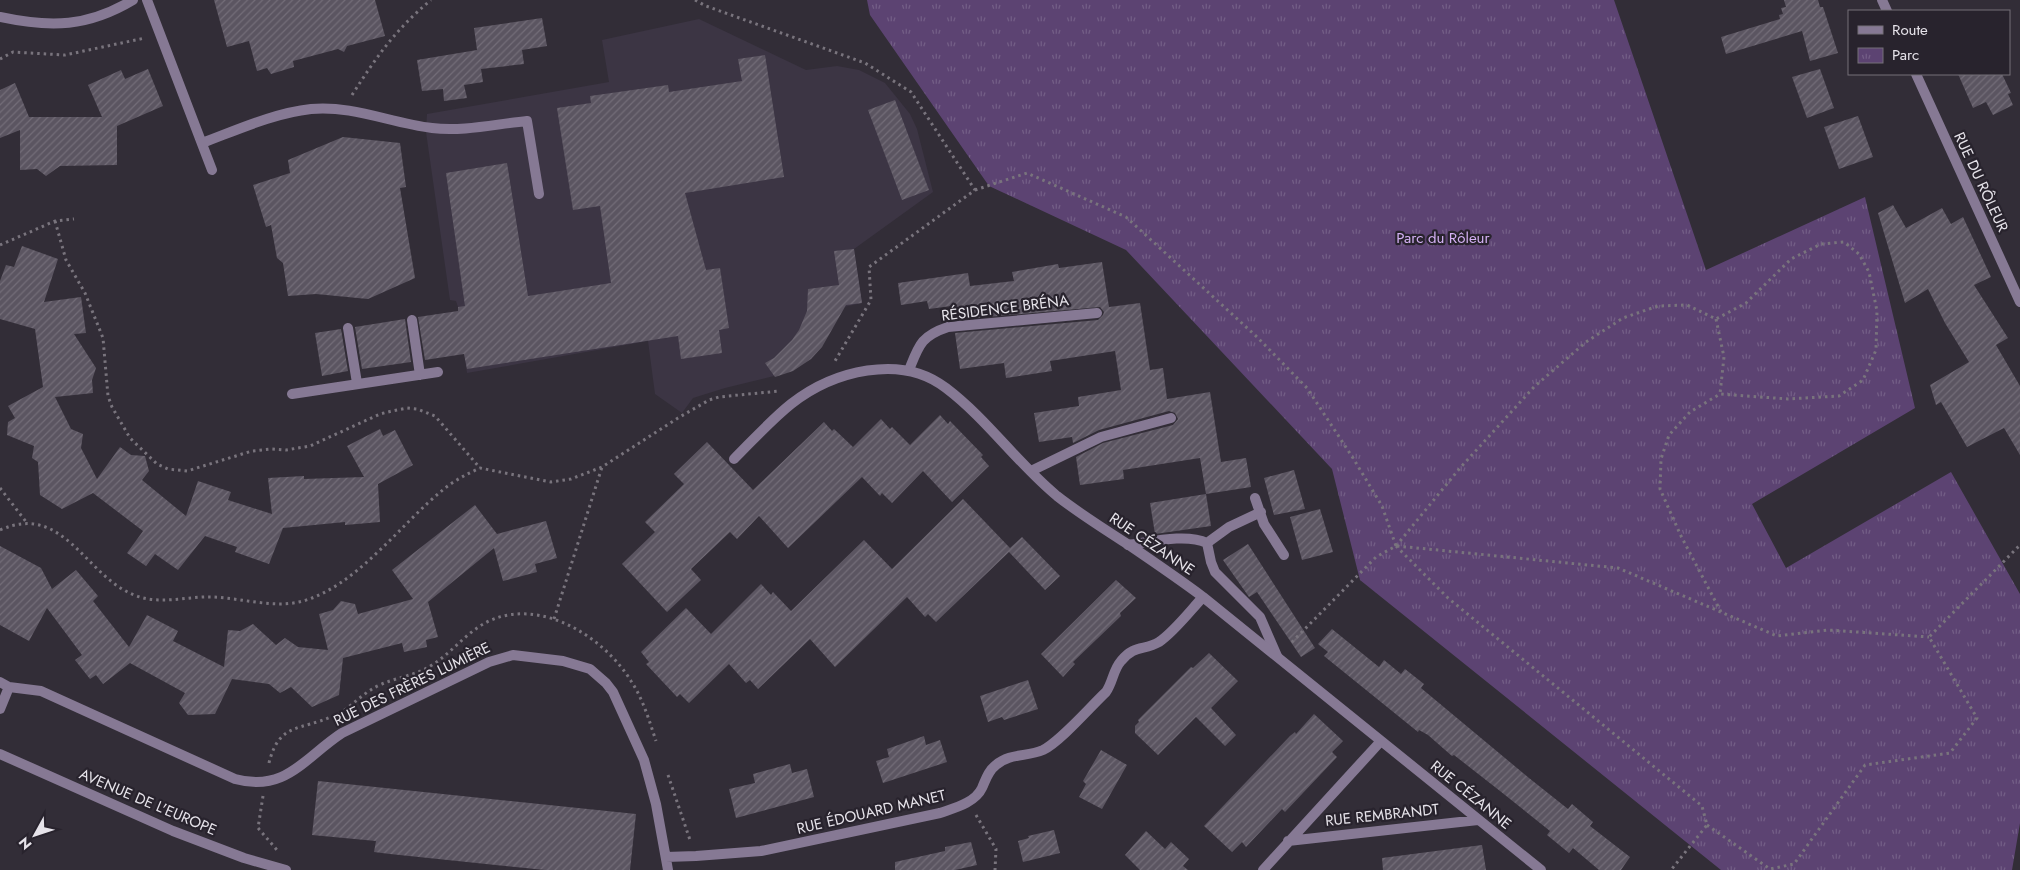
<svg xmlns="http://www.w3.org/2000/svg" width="2020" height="870" font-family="Jost,sans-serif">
<defs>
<pattern id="park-tufts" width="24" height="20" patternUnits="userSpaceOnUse" patternTransform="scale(1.25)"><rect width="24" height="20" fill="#5c4372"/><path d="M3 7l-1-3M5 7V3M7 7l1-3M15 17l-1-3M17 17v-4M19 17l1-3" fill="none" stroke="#735e86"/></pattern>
<pattern id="building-hatch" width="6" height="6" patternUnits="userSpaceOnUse" patternTransform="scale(1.25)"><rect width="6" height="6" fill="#5b5561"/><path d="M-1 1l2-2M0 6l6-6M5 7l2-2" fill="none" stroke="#736d78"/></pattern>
</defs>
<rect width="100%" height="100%" fill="#322d37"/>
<path fill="#3c3544" d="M 699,19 L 806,70 L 837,66 L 859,70 L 885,83 L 910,114 L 917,129 L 933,192 L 854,249 L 862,303 L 839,308 L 832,329 L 821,347 L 786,373 L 725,388 L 693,398 L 682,413 L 655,394 L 648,341 L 467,373 L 458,307 L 456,301 L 450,300 L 426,132 L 427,114 L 609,82 L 602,40 Z"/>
<path fill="url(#park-tufts)" d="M 867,0 L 1614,0 L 1706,270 L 1865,197 L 1915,408 L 1752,504 L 1786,568 L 1951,472 L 2020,594 L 2020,823 L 2012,870 L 1721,870 L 1360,580 L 1332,469 L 1126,250 L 989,186 L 870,15 Z"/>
<path fill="url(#building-hatch)" d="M 214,0 L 375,0 L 385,36 L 347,46 L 344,52 L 338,49 L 293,61 L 294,67 L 271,74 L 267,68 L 257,71 L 249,41 L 227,47 Z
M 1784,0 L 1818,0 L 1820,7 L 1823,7 L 1838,53 L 1810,61 L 1802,31 L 1726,54 L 1721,37 L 1780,19 L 1779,15 L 1783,14 L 1781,8 L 1786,7 Z
M 542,18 L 547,46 L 522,50 L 524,64 L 481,69 L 483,82 L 464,85 L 467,98 L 444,101 L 443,89 L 422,91 L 417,60 L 477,50 L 474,28 Z
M 765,55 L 784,177 L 685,193 L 706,270 L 720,268 L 729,328 L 719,330 L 722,353 L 681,359 L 678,336 L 467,369 L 464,354 L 425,360 L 418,317 L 458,311 L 458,307 L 465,306 L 446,173 L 507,163 L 528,296 L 611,283 L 600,206 L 573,210 L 557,108 L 591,103 L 590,96 L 668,85 L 669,92 L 742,81 L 738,59 Z
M 148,69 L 163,106 L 117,126 L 117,165 L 60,166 L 46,176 L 37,169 L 20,170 L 20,130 L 0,138 L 0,90 L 15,83 L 29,117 L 102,117 L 88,85 L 121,70 L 125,79 Z
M 1820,69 L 1834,108 L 1807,118 L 1792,77 Z
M 1958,74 L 2002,74 L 2011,93 L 2008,94 L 2013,105 L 1993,115 L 1986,102 L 1973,108 Z
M 895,100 L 929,190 L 902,200 L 868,110 Z
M 1858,116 L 1873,157 L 1839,169 L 1824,127 Z
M 343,137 L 400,143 L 406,187 L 400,188 L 415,278 L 368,299 L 316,294 L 288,296 L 283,263 L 277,258 L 271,225 L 266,227 L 253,185 L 290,173 L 288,160 Z
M 1893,205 L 1906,228 L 1942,208 L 1951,224 L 1963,217 L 1991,277 L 1974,285 L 2008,338 L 1996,345 L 2020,386 L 2020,455 L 2004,428 L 1967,447 L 1941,402 L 1936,405 L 1930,385 L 1969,362 L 1945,323 L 1928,289 L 1905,303 L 1878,213 Z
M 22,246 L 58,259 L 44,302 L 81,297 L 86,333 L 74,334 L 96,368 L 92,380 L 93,393 L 55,397 L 71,429 L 83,434 L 81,448 L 97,479 L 120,447 L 131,455 L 145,456 L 149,471 L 142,480 L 186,516 L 198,481 L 231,492 L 228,500 L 272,514 L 268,478 L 304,476 L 304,479 L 364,477 L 347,446 L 380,429 L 383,436 L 395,430 L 413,465 L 378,484 L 380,522 L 345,525 L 345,522 L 283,528 L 269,564 L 235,552 L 237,547 L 205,536 L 178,570 L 155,554 L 146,566 L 127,553 L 143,531 L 93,493 L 62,509 L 40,495 L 38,462 L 32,458 L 34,446 L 7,435 L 8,422 L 15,418 L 8,406 L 43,387 L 35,329 L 0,319 L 0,281 L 6,265 L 14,267 Z
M 854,249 L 862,303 L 846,305 L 822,347 L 811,359 L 793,371 L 775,377 L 765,363 L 774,358 L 792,340 L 799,330 L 807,311 L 808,289 L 839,285 L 834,251 Z
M 1102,262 L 1109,307 L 1140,303 L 1150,370 L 1163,368 L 1167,399 L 1210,392 L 1221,462 L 1246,458 L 1251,487 L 1206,494 L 1200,458 L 1123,470 L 1124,479 L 1080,485 L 1076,457 L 1103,443 L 1173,425 L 1178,419 L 1175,413 L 1169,411 L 1099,430 L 1073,443 L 1072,437 L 1039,442 L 1034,413 L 1079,406 L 1078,397 L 1121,390 L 1115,351 L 1050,361 L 1052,371 L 1006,378 L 1004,363 L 960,369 L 955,333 L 1098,320 L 1103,315 L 1104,312 L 1100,307 L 953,320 L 951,306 L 929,309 L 927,301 L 901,305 L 898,283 L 968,273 L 970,286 L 1014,281 L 1012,272 L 1058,264 L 1059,268 Z
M 405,319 L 411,362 L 362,369 L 355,327 Z
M 341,329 L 348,371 L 322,376 L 315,333 Z
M 940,415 L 948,424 L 950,421 L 983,455 L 981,457 L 989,466 L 952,502 L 923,471 L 892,503 L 882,493 L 880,496 L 862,477 L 788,548 L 759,516 L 737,539 L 730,532 L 691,569 L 701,580 L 667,612 L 622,564 L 655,532 L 645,522 L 684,484 L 674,474 L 707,442 L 753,490 L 824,422 L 832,431 L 834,429 L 853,447 L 881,419 L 890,429 L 892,427 L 910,445 Z
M 1294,470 L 1305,509 L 1274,515 L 1264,478 Z
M 1206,494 L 1211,526 L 1155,534 L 1150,503 Z
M 963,499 L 1010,548 L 1022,537 L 1060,576 L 1045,590 L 1009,552 L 936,622 L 928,614 L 925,617 L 907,597 L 835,667 L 810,639 L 758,689 L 750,680 L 746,683 L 729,664 L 689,703 L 680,694 L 677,697 L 646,664 L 649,662 L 641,652 L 686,608 L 711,634 L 761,584 L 771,595 L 773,592 L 791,611 L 864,540 L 892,569 Z
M 475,505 L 497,534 L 546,521 L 557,558 L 535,564 L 537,572 L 503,581 L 494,548 L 428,602 L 438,637 L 426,640 L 427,647 L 404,652 L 402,643 L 343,658 L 339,695 L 312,707 L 291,687 L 280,693 L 269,684 L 232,679 L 215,714 L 188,715 L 179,703 L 185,693 L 130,663 L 103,684 L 96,675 L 90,679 L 75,660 L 82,655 L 47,608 L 29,641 L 0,625 L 0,546 L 41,568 L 52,589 L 76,570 L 98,596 L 93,601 L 129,647 L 147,615 L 178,631 L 173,641 L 224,667 L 228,630 L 240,631 L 253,624 L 276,645 L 285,638 L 298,647 L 328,650 L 319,614 L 333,610 L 341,601 L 355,604 L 358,614 L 413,599 L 392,570 Z
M 1320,509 L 1333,552 L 1302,560 L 1290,517 Z
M 1248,544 L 1315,648 L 1301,657 L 1257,592 L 1249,597 L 1223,560 Z
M 1116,580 L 1136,598 L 1120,613 L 1121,616 L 1073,662 L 1075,664 L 1063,677 L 1041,654 Z
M 1332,629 L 1379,667 L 1384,660 L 1401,674 L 1405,669 L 1424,684 L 1421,688 L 1529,778 L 1568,809 L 1572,804 L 1593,822 L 1590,826 L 1630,857 L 1621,870 L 1599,870 L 1573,848 L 1569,853 L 1547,835 L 1550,831 L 1500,791 L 1454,755 L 1452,756 L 1428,735 L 1419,730 L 1418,732 L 1324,656 L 1328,652 L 1318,644 Z
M 1209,653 L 1238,681 L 1211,708 L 1236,735 L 1225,746 L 1196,717 L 1158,755 L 1135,733 L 1135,726 L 1139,722 L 1138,720 L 1191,667 L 1193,668 Z
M 1028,680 L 1038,709 L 1004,720 L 1002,717 L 988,722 L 980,696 Z
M 1314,714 L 1343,741 L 1332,752 L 1337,757 L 1285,812 L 1282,809 L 1246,847 L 1242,842 L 1232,852 L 1204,826 L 1290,736 L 1295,732 L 1296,734 Z
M 924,736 L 926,745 L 940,740 L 947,762 L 883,783 L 876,761 L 889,757 L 887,749 Z
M 1101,750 L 1127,765 L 1102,809 L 1079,797 L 1086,784 L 1083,781 Z
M 790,764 L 792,773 L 807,769 L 814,797 L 736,818 L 729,789 L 755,783 L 753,774 Z
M 318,781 L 636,814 L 630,870 L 545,870 L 390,854 L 374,852 L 376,841 L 312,835 Z
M 1054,830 L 1060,853 L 1023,862 L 1018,841 L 1029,838 L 1028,836 Z
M 1146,831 L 1165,849 L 1171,842 L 1189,859 L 1183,866 L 1188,870 L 1140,870 L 1125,855 Z
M 971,842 L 977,865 L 955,870 L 895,870 L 895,862 L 945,851 L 945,847 Z
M 1482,845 L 1486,870 L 1383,870 L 1382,858 Z"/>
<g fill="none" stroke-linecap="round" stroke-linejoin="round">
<path stroke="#79747d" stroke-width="3" stroke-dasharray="2.5 4" stroke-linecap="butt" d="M 695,0 L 706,6 L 865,63 L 911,92 L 975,190 L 869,267 L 871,300 L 835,361
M 0,59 L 13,52 L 65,55 L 145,38
M 352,95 C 377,56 395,30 431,0
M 975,190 L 1027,173 L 1126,217 L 1257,337 L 1307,388 L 1353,458 L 1382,506 L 1396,546 L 1376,557 L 1290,644
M 55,221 L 66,260 L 85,293 L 103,338 L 108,396 L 112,407 L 130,438 L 157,464 L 168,469 L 187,471 L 252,451 L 272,449 L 286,450 L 310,446 L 380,414 L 392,411 L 407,408 L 417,409 L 435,416 L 480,468
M 0,245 L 55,221 L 74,219
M 1716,319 L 1724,357 L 1720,394
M 0,488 L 27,523
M 0,530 C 65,501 86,579 137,596 C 161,605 188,596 212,597 C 241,598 271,608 299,602 C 355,589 400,524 444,489 C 455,480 467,474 480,468 L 551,482 L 571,479 L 602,467 L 678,418 L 709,400 L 719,397 L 779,391
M 1396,546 L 1460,468 L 1534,387 L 1586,342 L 1623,318 L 1658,306 L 1687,305 L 1716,319 L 1746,303 L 1791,259 L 1821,244 L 1844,242 L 1859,254 L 1869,272 L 1877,311 L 1876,350 L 1863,380 L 1839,396 L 1788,399 L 1720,394 L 1690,412 L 1669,435 L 1661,459 L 1660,489 L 1681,536 L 1721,612
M 1396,546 L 1448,598 L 1702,806 L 1707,825 L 1671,870
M 1397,546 L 1618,568 L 1777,636 L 1828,630 L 1929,637
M 554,619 L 602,467
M 339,714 C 354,704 365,691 382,684 C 398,677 417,675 432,665 C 453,652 466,632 489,621 C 541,597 604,637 631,681 C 643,699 649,720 656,741
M 269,763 C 279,722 300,731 333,716
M 668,775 L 690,840
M 263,796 L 258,828 L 277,850
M 976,815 L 996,849 L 995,870
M 1707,825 L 1770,869 L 1794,864 L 1865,765 L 1950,753 L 1977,718 L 1929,637 L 2020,545"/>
<path stroke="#867994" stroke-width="10" d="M 412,320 L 420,375
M 348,328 L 357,383
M 909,370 C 919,345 921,336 948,327 L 1097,313
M 292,394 L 438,372
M 1031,471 L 1101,437 L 1171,418
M 1255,498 L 1264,524 L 1284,555
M 1207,543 L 1211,562 L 1215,572 L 1260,617 L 1277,656
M 1128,545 C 1151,542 1186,533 1207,543 L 1229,527 L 1261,512"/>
<path stroke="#867994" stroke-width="10" d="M 147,0 L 212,170
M 0,17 C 51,28 88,27 133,0
M 202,143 C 237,130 274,113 311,109 C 352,105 391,123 432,128 C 462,132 496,124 527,121 L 539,194
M 734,459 C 753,440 771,420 791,404 C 833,371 901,353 946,388 C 987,419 1017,463 1057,496 C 1080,514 1104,529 1129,545 C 1154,562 1179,579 1203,597 L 1541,870
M 0,682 L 9,687 L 41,691 L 235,779 C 286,793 305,757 342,733 L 489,662 L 513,655 L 563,661 L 590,669 L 606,683 L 613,692 L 644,760 L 656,804 L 668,870
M 0,709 L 9,687
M 1288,841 L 1478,820
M 666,857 L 696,856 L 761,851 L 940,813 C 954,808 975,803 982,788 C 986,779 988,771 996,765 C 1010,753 1027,757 1043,750 C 1060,742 1091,706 1106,692 C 1113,682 1113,670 1121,661 C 1135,644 1144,651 1159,642 C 1174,632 1190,611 1203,597
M 1263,870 L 1381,741"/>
<path stroke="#867994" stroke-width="10" d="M 1882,0 L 1887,11
M 1916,74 L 2020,302
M 0,754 L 173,831 L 244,858 L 286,870"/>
</g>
<g text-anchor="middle" stroke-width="4.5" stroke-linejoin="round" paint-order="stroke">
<g font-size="15" fill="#e6e3ea" stroke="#28232d">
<text transform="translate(1981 182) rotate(65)" y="5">RUE DU RÔLEUR</text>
<text transform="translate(1005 308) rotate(-7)" y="5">RÉSIDENCE BRÉNA</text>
<text transform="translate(1152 544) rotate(34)" y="5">RUE CÉZANNE</text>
<text transform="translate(412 684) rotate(-26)" y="5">RUE DES FRÈRES LUMIÈRE</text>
<text transform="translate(1471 795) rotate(39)" y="5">RUE CÉZANNE</text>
<text transform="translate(148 802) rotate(23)" y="5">AVENUE DE L'EUROPE</text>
<text transform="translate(871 812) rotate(-13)" y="5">RUE ÉDOUARD MANET</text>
<text transform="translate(1382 815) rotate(-6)" y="5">RUE REMBRANDT</text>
</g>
<g font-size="15" fill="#d4b1f4" stroke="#28232d">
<text x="1443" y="243">Parc du Rôleur</text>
</g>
</g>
<rect x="1848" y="10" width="162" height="65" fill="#28232d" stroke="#747079"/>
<rect x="1858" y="26" width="25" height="8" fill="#867994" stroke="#747079"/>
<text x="1892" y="35" font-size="15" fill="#e6e3ea">Route</text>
<rect x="1858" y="48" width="25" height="15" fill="url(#park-tufts)" stroke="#747079"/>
<text x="1892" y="60" font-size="15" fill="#e6e3ea">Parc</text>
<g transform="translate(35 835) rotate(230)" stroke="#28232d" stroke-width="4" paint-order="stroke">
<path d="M0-4L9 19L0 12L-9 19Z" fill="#e6e3ea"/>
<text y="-8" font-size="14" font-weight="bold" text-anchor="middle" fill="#e6e3ea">N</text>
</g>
</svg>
